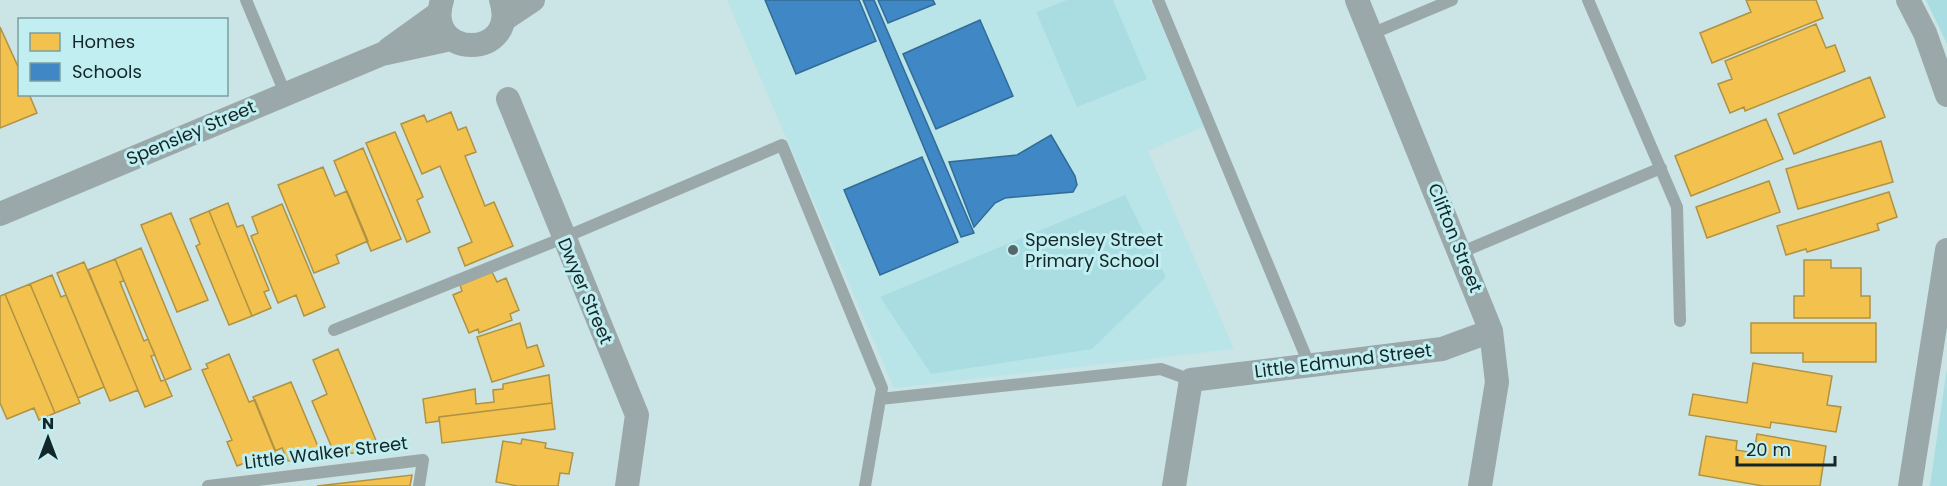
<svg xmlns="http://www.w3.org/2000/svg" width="1947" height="486" font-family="Poppins,sans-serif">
<rect width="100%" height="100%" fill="#cbe4e6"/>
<path fill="#bae5e8" d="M 727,0 L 1150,0 L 1205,126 L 1148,151 L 1234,349 L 894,388 Z"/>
<path fill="#a9dde1" d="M 1067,0 L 1113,0 L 1147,79 L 1077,107 L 1036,12 Z
M 1926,0 L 1947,0 L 1947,44 Z
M 1125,195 L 1166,277 L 1092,349 L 931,374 L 880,297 Z
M 1947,368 L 1947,486 L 1930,486 Z"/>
<path fill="#f2c14e" stroke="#af9243" stroke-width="1.5" d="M 1746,0 L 1816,0 L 1823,18 L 1712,63 L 1700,33 L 1751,12 Z
M 1816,24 L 1826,48 L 1835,45 L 1845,71 L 1745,111 L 1744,107 L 1730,113 L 1718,84 L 1732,79 L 1725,61 Z
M 0,27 L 20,71 L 20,94 L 29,94 L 37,113 L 0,128 Z
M 1870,77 L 1885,117 L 1794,154 L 1778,114 Z
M 451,112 L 458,130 L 466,127 L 476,152 L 465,156 L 485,206 L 494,202 L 513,246 L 465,266 L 458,248 L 472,242 L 440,166 L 422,174 L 401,124 L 424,115 L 427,122 Z
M 1766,119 L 1783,159 L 1691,196 L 1675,156 Z
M 395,132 L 423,197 L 417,200 L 430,232 L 407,242 L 366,143 Z
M 1881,141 L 1893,182 L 1798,209 L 1786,169 Z
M 363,148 L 401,239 L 371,251 L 334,161 Z
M 323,167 L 335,196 L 347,191 L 368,241 L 336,255 L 339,263 L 314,273 L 278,185 Z
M 1769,181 L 1780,212 L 1707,238 L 1696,207 Z
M 1889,192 L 1897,217 L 1877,224 L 1879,230 L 1807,252 L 1806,249 L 1786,255 L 1777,226 Z
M 228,203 L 237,227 L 243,225 L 269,290 L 264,292 L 271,308 L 252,316 L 209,211 Z
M 282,204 L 325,307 L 304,316 L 296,295 L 278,303 L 251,236 L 258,233 L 252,217 Z
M 209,211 L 252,316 L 229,325 L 196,246 L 200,244 L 190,219 Z
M 171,213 L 208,300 L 177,312 L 141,225 Z
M 141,248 L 191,369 L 165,380 L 115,259 Z
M 115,259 L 124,281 L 120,282 L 144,341 L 148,339 L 155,355 L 151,356 L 161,381 L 165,380 L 172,396 L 145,407 L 88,270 Z
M 1804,260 L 1831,260 L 1831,268 L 1861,268 L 1861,296 L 1870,296 L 1870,318 L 1794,318 L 1794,296 L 1804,296 Z
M 84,262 L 138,390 L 110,401 L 57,273 Z
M 492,272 L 497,282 L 506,278 L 519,310 L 510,314 L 512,320 L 479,333 L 478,329 L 469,333 L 453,295 L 462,291 L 460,285 Z
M 52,275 L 61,297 L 66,295 L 104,387 L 78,398 L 30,284 Z
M 30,284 L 80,403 L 55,413 L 5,294 Z
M 5,294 L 55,413 L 39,420 L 34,408 L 7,419 L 0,403 L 0,296 Z
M 520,323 L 527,348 L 537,345 L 544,366 L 492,382 L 477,337 Z
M 1751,323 L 1876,323 L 1876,362 L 1803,362 L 1803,353 L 1751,353 Z
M 338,349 L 380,450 L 335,455 L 312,401 L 327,394 L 313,360 Z
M 229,354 L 249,402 L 255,400 L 280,462 L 249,465 L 247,462 L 237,466 L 227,442 L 232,440 L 202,370 L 208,368 L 206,364 Z
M 1753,363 L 1832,376 L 1827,405 L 1841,407 L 1836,432 L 1771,422 L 1770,428 L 1689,415 L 1693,394 L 1747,403 Z
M 549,375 L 552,403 L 439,417 L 439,421 L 426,423 L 423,399 L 475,389 L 476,404 L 494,402 L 493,390 L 503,389 L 503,384 Z
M 291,382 L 322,456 L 288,461 L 282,448 L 275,451 L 253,397 Z
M 552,403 L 555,429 L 442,443 L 439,417 Z
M 1757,434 L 1826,446 L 1820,486 L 1763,486 L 1699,475 L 1706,436 L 1737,441 L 1736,450 L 1754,453 Z
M 522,439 L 546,443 L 545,448 L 573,453 L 569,474 L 560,473 L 558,486 L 518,486 L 496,482 L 503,441 L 521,444 Z
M 412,475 L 410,486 L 317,486 Z"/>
<path fill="#3f88c5" stroke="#326b96" stroke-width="1.5" d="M 765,0 L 859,0 L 876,41 L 796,74 Z
M 863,0 L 874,0 L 974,233 L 961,237 Z
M 878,0 L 933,0 L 935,4 L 888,23 Z
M 980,20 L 1013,96 L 936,129 L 903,54 Z
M 1051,135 L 1075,176 L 1077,185 L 1073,192 L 1005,198 L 995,203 L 974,227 L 949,162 L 1017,155 Z
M 922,157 L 958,242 L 880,275 L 844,190 Z"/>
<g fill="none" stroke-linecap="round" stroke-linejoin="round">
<path stroke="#9ba8aa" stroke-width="12" d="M 246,0 L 285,93
M 1158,0 L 1309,364
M 1588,0 L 1677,207 L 1680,321
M 1371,34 L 1452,0
M 1462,252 L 1661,168
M 334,330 L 563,238 L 782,145 L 882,388 L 865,486
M 880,399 L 1161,369 L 1191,380
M 208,486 L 423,460 L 419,486"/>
<path stroke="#9ba8aa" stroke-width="24" d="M 442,0 C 423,60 520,60 501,0
M 1357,0 L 1491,331 L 1497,382 L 1480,486
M 1908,0 L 1925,33 L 1947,95
M 503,20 L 533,0
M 389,49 L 439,13
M 508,99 L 637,415 L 627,486
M 0,214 L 382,54 L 451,39
M 1174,486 L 1191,380 L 1442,349 L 1491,331
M 1910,486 L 1947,250"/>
</g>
<circle fill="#54686a" stroke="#c0eef1" stroke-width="2" cx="1013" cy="250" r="6"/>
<g text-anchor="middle" stroke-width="6" stroke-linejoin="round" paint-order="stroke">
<g font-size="18" fill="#142628" stroke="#c0eef1">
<text transform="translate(191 133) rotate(-23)" y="6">Spensley Street</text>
<text transform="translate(1455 238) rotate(68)" y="6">Clifton Street</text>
<text transform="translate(585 291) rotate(67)" y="6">Dwyer Street</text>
<text transform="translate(1343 361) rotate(-7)" y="6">Little Edmund Street</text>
<text transform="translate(326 453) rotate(-7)" y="6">Little Walker Street</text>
</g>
<g font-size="18" fill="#142628" stroke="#c0eef1" text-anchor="start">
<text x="1025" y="246">Spensley Street<tspan x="1025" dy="21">Primary School</tspan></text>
</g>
</g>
<rect x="18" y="18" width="210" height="78" fill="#c0eef1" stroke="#7b9ea1" stroke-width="1.5"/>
<rect x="30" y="33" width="30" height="18" fill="#f2c14e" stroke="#7b9ea1" stroke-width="1.5"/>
<text x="72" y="48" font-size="18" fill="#142628">Homes</text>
<rect x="30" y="63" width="30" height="18" fill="#3f88c5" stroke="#7b9ea1" stroke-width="1.5"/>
<text x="72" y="78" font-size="18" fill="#142628">Schools</text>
<g transform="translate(48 438)" stroke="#c0eef1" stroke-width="4.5" paint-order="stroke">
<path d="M0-4.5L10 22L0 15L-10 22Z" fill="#142628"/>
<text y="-9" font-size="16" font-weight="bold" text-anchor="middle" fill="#142628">N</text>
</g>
<path d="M1737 456v9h98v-9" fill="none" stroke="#142628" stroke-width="3"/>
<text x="1746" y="456" font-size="18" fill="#142628" stroke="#c0eef1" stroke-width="4.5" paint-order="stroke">20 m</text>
</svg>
